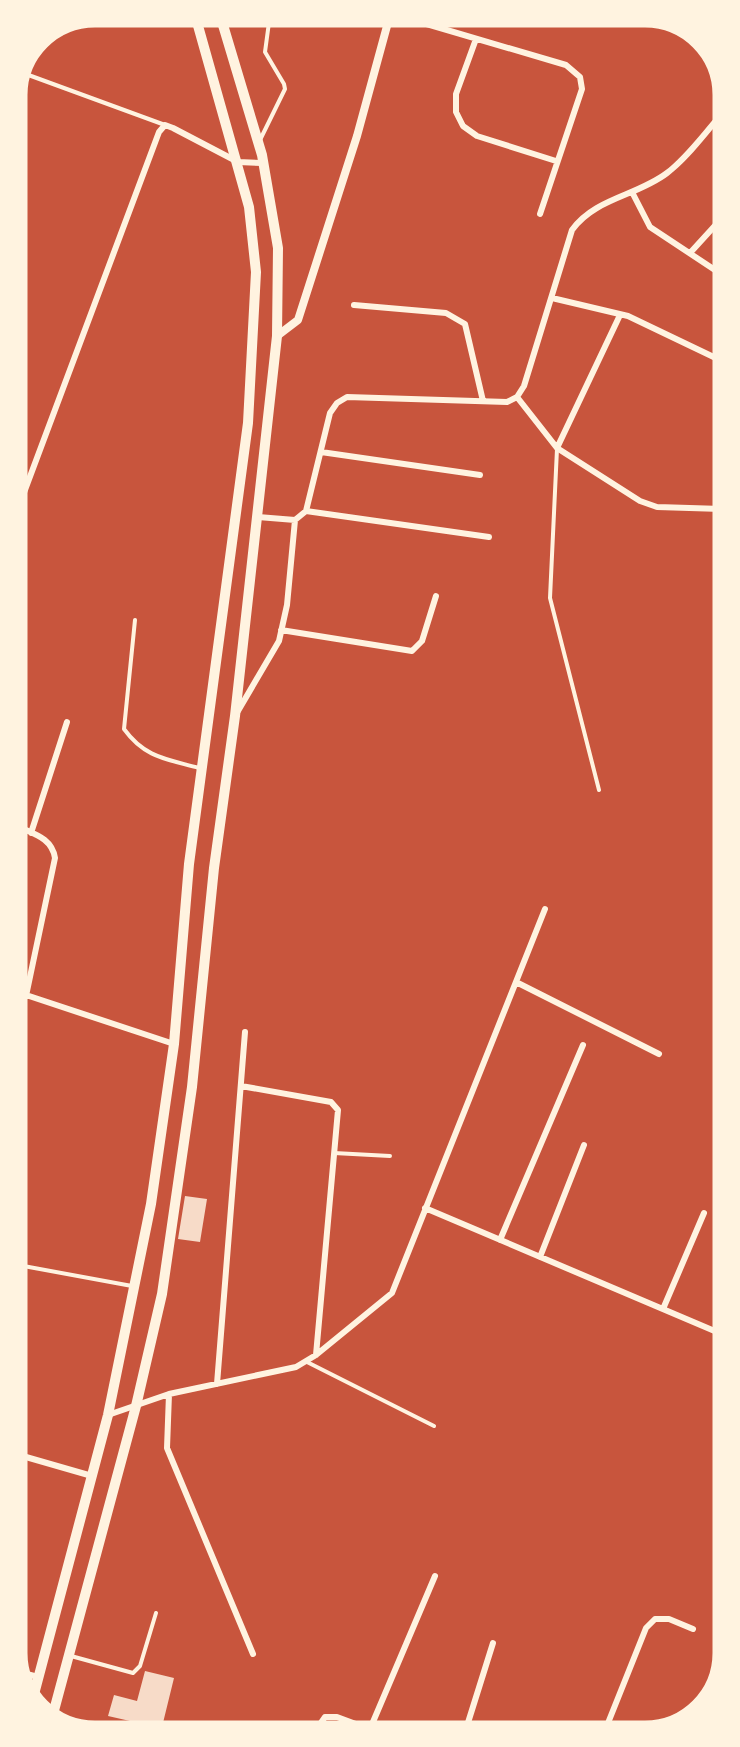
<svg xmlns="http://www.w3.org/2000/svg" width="740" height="1747" font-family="Overpass,sans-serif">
<rect width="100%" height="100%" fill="#c8553d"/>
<path fill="#f7dbc8" d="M 185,1196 L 207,1199 L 200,1242 L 178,1239 Z
M 145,1671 L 174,1678 L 161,1731 L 127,1732 L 130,1721 L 108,1716 L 114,1695 L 137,1701 Z"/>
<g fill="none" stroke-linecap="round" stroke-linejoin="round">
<path stroke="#fff3e0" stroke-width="4" d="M 23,73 L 165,125
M 260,140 L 285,89 L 284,84 L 265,52 L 270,15
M 557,449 L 550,598 L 599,790
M 135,620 L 124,729 C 145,758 167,759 199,768
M 334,1153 L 390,1156
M 18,1265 L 132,1286
M 307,1362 L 434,1426
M 71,1656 L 133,1673 L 140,1666 L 156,1613"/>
<path stroke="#fff3e0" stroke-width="6" d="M 396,15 L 566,65 L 580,77 L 582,89 L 540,214
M 476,39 L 456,94 L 456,112 L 463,126 L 477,136 L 556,161
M 632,192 L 650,227 L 721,274
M 690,253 L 721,219
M 552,298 L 628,316 L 722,361
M 354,305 L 446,313 L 465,324 L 483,401
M 517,397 L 557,448 L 640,501 L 657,507 L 722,509
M 557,448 L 620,315
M 321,452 L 480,475
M 306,511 L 489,537
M 16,514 L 159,132 L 165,125 L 173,128 L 238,162 L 263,163
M 258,517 L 295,520 L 306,511 L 330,413 L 337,403 L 347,397 L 507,402 L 517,397 L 524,386 L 572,230 C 595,198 637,196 667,173 C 687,158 704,134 721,115
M 281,630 L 412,651 L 422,641 L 436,596
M 238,711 L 279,641 L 287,605 L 295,520
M 17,715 L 22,704
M 17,826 C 34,834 52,838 55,858 L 26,996
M 31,833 L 67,722
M 516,982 L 659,1054
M 17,992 L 174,1044
M 241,1086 L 331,1102 L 338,1110 L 316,1355
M 425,1208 L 724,1335
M 500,1240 L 583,1045
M 540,1257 L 584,1145
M 663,1309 L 704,1213
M 217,1384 L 245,1032
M 169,1394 L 167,1448 L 253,1654
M 108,1415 L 169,1394 L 296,1367 L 316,1355 L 392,1293 L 545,909
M 19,1455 L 92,1476
M 19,1672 L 38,1677
M 606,1728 L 646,1628 L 655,1619 L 669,1619 L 693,1629
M 370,1729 L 435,1576
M 466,1729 L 493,1643
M 316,1730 L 325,1717 L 337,1717 L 372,1730"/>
<path stroke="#fff3e0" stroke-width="8" d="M 277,336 L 298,320 L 357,136 L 390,15"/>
<path stroke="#fff3e0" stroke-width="10" d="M 33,1698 L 108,1415 L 151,1204 L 174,1044 L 189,864 L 248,423 L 256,272 L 249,207 L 195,15
M 52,1718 L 136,1406 L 162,1294 L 192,1087 L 214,868 L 235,716 L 277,336 L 278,248 L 262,155 L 220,15"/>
</g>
<path d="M0 0H740V1747H0ZM95 26H645A69 69 0 0 1 714 95V1653A69 69 0 0 1 645 1722H95A69 69 0 0 1 26 1653V95A69 69 0 0 1 95 26Z" fill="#fff3e0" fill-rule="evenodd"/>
<path fill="none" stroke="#fff3e0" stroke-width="3" d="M95 26H645A69 69 0 0 1 714 95V1653A69 69 0 0 1 645 1722H95A69 69 0 0 1 26 1653V95A69 69 0 0 1 95 26Z"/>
</svg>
